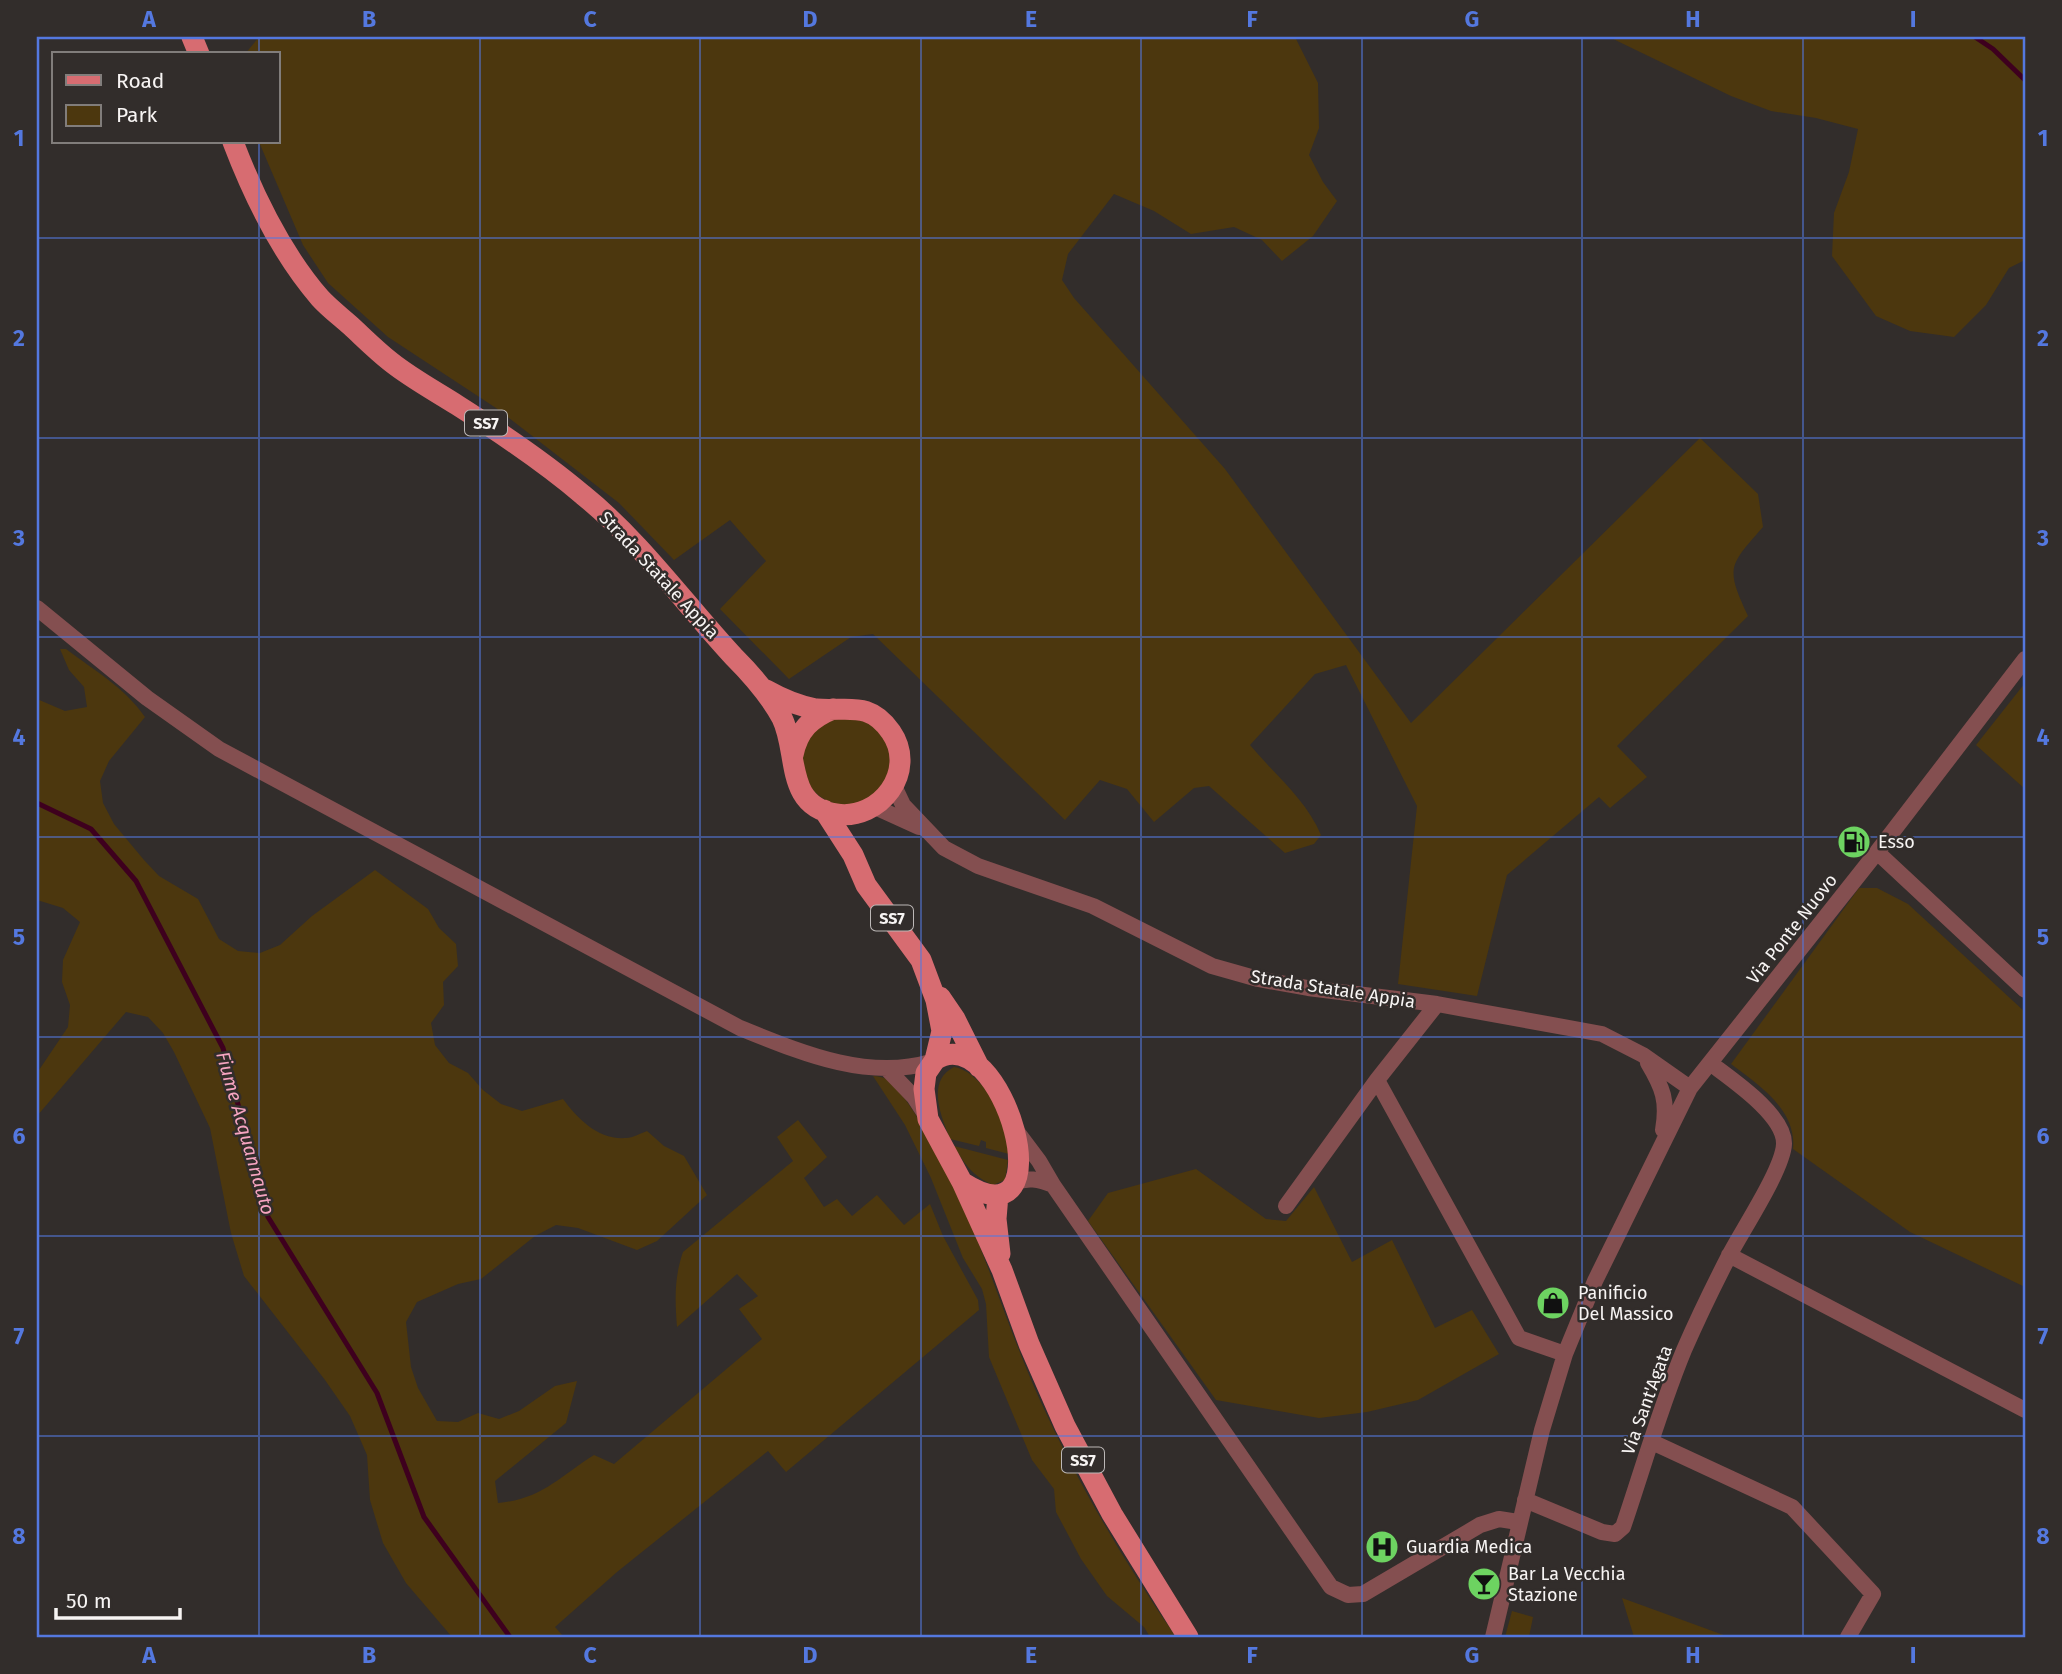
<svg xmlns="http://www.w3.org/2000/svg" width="2062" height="1674" font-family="'Fira Sans',sans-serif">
<rect width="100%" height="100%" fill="#322d2b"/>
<path fill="#4c370e" d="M 259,37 L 1295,37 L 1318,83 L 1319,128 L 1309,155 L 1323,182 L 1337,201 L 1313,236 L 1282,261 L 1262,240 L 1234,227 L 1191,234 L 1154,211 L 1114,194 L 1068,254 L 1062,280 L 1074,298 L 1225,469 L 1411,723 L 1700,438 L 1758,494 L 1763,527 C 1729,566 1725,567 1748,616 L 1617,746 L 1647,777 L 1610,808 L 1599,797 L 1507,875 L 1477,996 L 1398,984 L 1417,806 L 1346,665 L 1315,674 L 1250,745 C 1274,774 1306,799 1321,835 L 1314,844 L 1285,853 L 1209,786 L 1194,788 L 1154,822 L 1127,789 L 1100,780 L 1065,820 L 873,634 L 851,637 L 789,679 L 720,609 L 766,561 L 730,520 L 674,560 L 619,503 L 496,408 L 388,337 L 328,283 L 303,245 L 259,142 L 278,142 L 278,54 L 245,54 Z
M 1609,37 L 2025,37 L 2025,260 L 2009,268 L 1986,305 L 1954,337 L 1910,331 L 1876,316 L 1832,256 L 1834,213 L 1849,172 L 1858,129 L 1816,118 L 1771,111 L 1731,96 Z
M 60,649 L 66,649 C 95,671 124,687 145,717 L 109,761 L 100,781 L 103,803 L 114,824 L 144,860 L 159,876 L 198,899 L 219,939 L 238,951 L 260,953 L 280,945 L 312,916 L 375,870 L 428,909 L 439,928 L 456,944 L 458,966 L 443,982 L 444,1005 L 431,1023 L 435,1045 L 449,1063 L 468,1073 L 483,1090 L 501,1104 L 522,1111 L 563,1099 C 578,1119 598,1140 626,1138 C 633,1138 641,1133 647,1131 L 664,1146 L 684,1156 L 707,1195 L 657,1241 L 637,1250 L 578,1228 L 556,1225 L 535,1236 L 481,1279 L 458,1284 L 417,1302 L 406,1322 L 411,1367 L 418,1388 L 437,1421 L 458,1422 L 478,1413 L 499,1419 L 519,1411 L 555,1386 L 577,1381 L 566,1423 L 495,1481 L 498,1503 C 542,1499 559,1477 594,1455 L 614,1464 L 762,1339 L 739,1309 L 758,1296 L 737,1274 L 677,1327 C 675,1300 674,1278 683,1252 L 793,1161 L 777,1137 L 798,1120 L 827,1157 L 804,1178 L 824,1207 L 837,1199 L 852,1216 L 877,1195 L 904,1225 L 930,1204 L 943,1236 L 978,1300 L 979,1310 L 786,1472 L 768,1451 L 617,1572 L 555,1627 L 564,1637 L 452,1637 L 406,1583 L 383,1543 L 370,1500 L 367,1455 L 350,1416 L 325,1380 L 244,1276 L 231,1233 L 210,1128 L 174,1052 L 163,1033 L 148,1017 L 126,1012 L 37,1116 L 37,1073 L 68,1027 L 70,1005 L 62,982 L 63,960 L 80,922 L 63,908 L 37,900 L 37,699 L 65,711 L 87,707 L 84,687 L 69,670 Z
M 2025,683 L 2025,789 L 1976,745 Z
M802 761a44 44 0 1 1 88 0a44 44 0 1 1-88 0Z
M 1859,888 L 1877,888 L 1908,904 L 2025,1012 L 2025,1287 L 1910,1232 L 1793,1149 C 1797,1110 1759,1085 1731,1064 Z
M 954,1067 C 974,1070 993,1096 1000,1115 C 1004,1127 1006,1141 1009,1154 L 986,1148 L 986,1142 L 981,1140 L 979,1146 L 950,1139 C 941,1116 926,1081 954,1067 Z
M 873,1076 C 878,1076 883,1077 888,1080 C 902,1091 922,1124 931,1140 C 977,1221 1001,1314 1039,1398 C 1077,1482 1124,1562 1176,1637 L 1150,1637 L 1144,1627 L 1107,1596 L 1081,1559 L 1056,1512 L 1054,1489 L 1032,1460 L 989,1357 L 986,1304 L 982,1289 L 963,1258 L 931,1178 L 905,1125 Z
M 954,1146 L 1008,1160 L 1005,1180 L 993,1185 C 973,1176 965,1165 954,1146 Z
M 1196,1169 L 1266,1219 L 1286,1221 L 1314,1187 L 1352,1262 L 1392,1240 L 1435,1328 L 1472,1310 L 1499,1354 L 1418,1400 L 1367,1412 L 1319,1418 L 1216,1400 L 1088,1221 L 1108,1193 Z
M 1622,1598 L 1729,1637 L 1634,1637 Z
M 1512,1611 L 1533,1617 L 1529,1637 L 1505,1637 Z"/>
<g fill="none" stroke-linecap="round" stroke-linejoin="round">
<path stroke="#3e001e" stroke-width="5" d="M 1975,37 L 1993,49 L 2025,80
M 37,803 L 91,829 L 136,881 L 223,1048 L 268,1217 L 377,1393 L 424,1517 L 510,1637"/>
<path stroke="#844f50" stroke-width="16" d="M 37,608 L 147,698 L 219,749 L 740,1028 C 800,1052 866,1081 931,1062
M 894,786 L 903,805 L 944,848 L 978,866 L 1093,906 L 1212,966 L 1258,979 L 1308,988 L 1437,1004 L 1602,1034 L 1643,1055 L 1690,1088
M 875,807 L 919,827
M 1877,852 L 2025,990
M 1648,1063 C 1663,1088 1668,1101 1663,1130
M 886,1068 L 914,1097 L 925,1114
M 1377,1080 L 1519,1338 L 1565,1354
M 1015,1129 L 1039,1161 L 1053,1185 L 1331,1587 L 1348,1595 L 1363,1594 L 1480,1525 L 1499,1519 L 1518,1522
M 1014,1183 C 1027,1177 1039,1179 1053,1185
M 1286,1206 L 1377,1080 L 1437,1004
M 1729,1255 L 2025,1410
M 1652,1442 L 1792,1507 L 1873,1594 L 1848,1637
M 1525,1500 L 1602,1532 L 1615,1534 L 1623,1527 C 1643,1468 1660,1408 1684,1350 C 1698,1318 1714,1285 1730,1254 C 1743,1229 1783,1169 1784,1144 C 1785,1115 1731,1079 1710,1063
M 1493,1637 L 1542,1430 L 1565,1354 L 1595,1281 L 1690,1088 L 1877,852 L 2025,659"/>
<path stroke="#d76c71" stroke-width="21" d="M 192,37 L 199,54
M 233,142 C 254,197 281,253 320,298 C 329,308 341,317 351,326 C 364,338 377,351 391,362 C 411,378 435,391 457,405 C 501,433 543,461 583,495 C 641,542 684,603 734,657 C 753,676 769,694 782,718 C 799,752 784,806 836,814 C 880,821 918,771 891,732 C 869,700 847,712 816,709 C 797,706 782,699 766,690
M 793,755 C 798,730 811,718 833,709
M 824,810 L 853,855 L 866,885 L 921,960 L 936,1000 L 942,1031 L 935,1060 L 926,1073 L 924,1089 L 928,1119 L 962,1182 L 1002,1270 L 1029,1344 L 1065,1426 L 1112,1514 L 1188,1637
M 940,997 L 955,1019 L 979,1067
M 935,1060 C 1002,1015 1070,1251 962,1182
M 998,1195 L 996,1219 L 1000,1254"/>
</g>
<path fill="none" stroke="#5478df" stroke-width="2" stroke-opacity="0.55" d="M 259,37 L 259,54M 480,37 L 480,1637M 700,37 L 700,1637M 921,37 L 921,1637M 1141,37 L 1141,1637M 1362,37 L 1362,1637M 1582,37 L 1582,1637M 1803,37 L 1803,1637M 259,142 L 259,1637M 37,238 L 2025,238M 37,438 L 2025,438M 37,637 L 2025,637M 37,837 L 2025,837M 37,1037 L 2025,1037M 37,1236 L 2025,1236M 37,1436 L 2025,1436"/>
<defs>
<symbol id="fuel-disc" viewBox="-11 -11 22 22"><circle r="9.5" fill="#6dd361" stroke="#322d2b"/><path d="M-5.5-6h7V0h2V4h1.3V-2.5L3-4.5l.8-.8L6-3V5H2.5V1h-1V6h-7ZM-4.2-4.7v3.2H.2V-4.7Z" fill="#111"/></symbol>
<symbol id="shop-disc" viewBox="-11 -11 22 22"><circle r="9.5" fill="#6dd361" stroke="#322d2b"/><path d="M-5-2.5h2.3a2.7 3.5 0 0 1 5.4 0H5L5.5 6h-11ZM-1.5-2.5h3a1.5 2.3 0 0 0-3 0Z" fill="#111"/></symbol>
<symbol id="hospital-disc" viewBox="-11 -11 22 22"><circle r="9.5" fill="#6dd361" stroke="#322d2b"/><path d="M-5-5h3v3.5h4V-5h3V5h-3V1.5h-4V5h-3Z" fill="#111"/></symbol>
<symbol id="bar-disc" viewBox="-11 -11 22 22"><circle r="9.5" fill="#6dd361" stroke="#322d2b"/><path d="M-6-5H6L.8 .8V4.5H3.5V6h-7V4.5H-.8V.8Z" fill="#111"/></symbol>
</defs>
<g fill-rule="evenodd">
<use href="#fuel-disc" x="1835" y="823" width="38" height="38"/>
<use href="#shop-disc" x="1534" y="1284" width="38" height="38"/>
<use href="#hospital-disc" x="1363" y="1528" width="38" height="38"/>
<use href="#bar-disc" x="1465" y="1565" width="38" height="38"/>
</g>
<g text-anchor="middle" stroke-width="5" stroke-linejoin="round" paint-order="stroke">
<g fill="#322d2b" stroke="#bcb8b7" stroke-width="2">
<rect x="465" y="410.5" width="42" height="25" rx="5"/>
<rect x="871" y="905.5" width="42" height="25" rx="5"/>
<rect x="1062" y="1447.5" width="42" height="25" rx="5"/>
</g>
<g font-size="16" font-weight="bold" fill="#f7f4f3">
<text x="486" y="429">SS7</text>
<text x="892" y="924">SS7</text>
<text x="1083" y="1466">SS7</text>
</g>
<g font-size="18" fill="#f7f4f3" stroke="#322d2b">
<text transform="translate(659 575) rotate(47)" y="6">Strada Statale Appia</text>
<text transform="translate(1792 929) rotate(-52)" y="6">Via Ponte Nuovo</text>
<text transform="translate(1333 989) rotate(9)" y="6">Strada Statale Appia</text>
<text transform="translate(1647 1400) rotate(-70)" y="6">Via Sant'Agata</text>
</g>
<g font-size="18" fill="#f7f4f3" stroke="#322d2b" text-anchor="start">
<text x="1878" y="848">Esso</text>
<text x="1578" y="1299">Panificio<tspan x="1578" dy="21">Del Massico</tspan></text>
<text x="1406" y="1553">Guardia Medica</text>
<text x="1508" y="1580">Bar La Vecchia<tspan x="1508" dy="21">Stazione</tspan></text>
</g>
<g font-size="19" font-style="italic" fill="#f6a4c0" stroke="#322d2b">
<text transform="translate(246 1133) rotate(74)" y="7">Fiume Acquannauto</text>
</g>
</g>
<rect width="2062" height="1674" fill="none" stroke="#322d2b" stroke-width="77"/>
<rect x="52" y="52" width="228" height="91" fill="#322d2b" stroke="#817d7b" stroke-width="2"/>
<rect x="66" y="75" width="35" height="10" fill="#d76c71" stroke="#817d7b" stroke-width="2"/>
<text x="116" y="88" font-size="21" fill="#f7f4f3">Road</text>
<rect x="66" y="105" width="35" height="21" fill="#4c370e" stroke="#817d7b" stroke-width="2"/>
<text x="116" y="122" font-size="21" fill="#f7f4f3">Park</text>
<path d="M56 1608v10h124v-10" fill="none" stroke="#f7f4f3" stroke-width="3.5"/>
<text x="66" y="1608" font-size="21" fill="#f7f4f3" stroke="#322d2b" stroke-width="5" paint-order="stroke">50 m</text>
<rect x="38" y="38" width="1986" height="1598" fill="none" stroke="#5478df" stroke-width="2.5"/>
<g font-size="23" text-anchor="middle" font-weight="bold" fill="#5478df">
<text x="149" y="27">A</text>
<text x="369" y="27">B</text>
<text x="590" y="27">C</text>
<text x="810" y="27">D</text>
<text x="1031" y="27">E</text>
<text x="1252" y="27">F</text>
<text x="1472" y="27">G</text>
<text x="1693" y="27">H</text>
<text x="1913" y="27">I</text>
<text x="19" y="146">1</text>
<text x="2043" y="146">1</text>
<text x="19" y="346">2</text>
<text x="2043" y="346">2</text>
<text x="19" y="546">3</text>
<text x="2043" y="546">3</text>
<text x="19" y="745">4</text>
<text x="2043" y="745">4</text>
<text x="19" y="945">5</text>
<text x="2043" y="945">5</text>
<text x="19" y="1144">6</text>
<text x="2043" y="1144">6</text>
<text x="19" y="1344">7</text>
<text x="2043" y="1344">7</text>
<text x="19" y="1544">8</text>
<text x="2043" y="1544">8</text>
<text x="149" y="1663">A</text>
<text x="369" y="1663">B</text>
<text x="590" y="1663">C</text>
<text x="810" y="1663">D</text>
<text x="1031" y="1663">E</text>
<text x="1252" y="1663">F</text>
<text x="1472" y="1663">G</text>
<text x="1693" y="1663">H</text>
<text x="1913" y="1663">I</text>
</g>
</svg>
